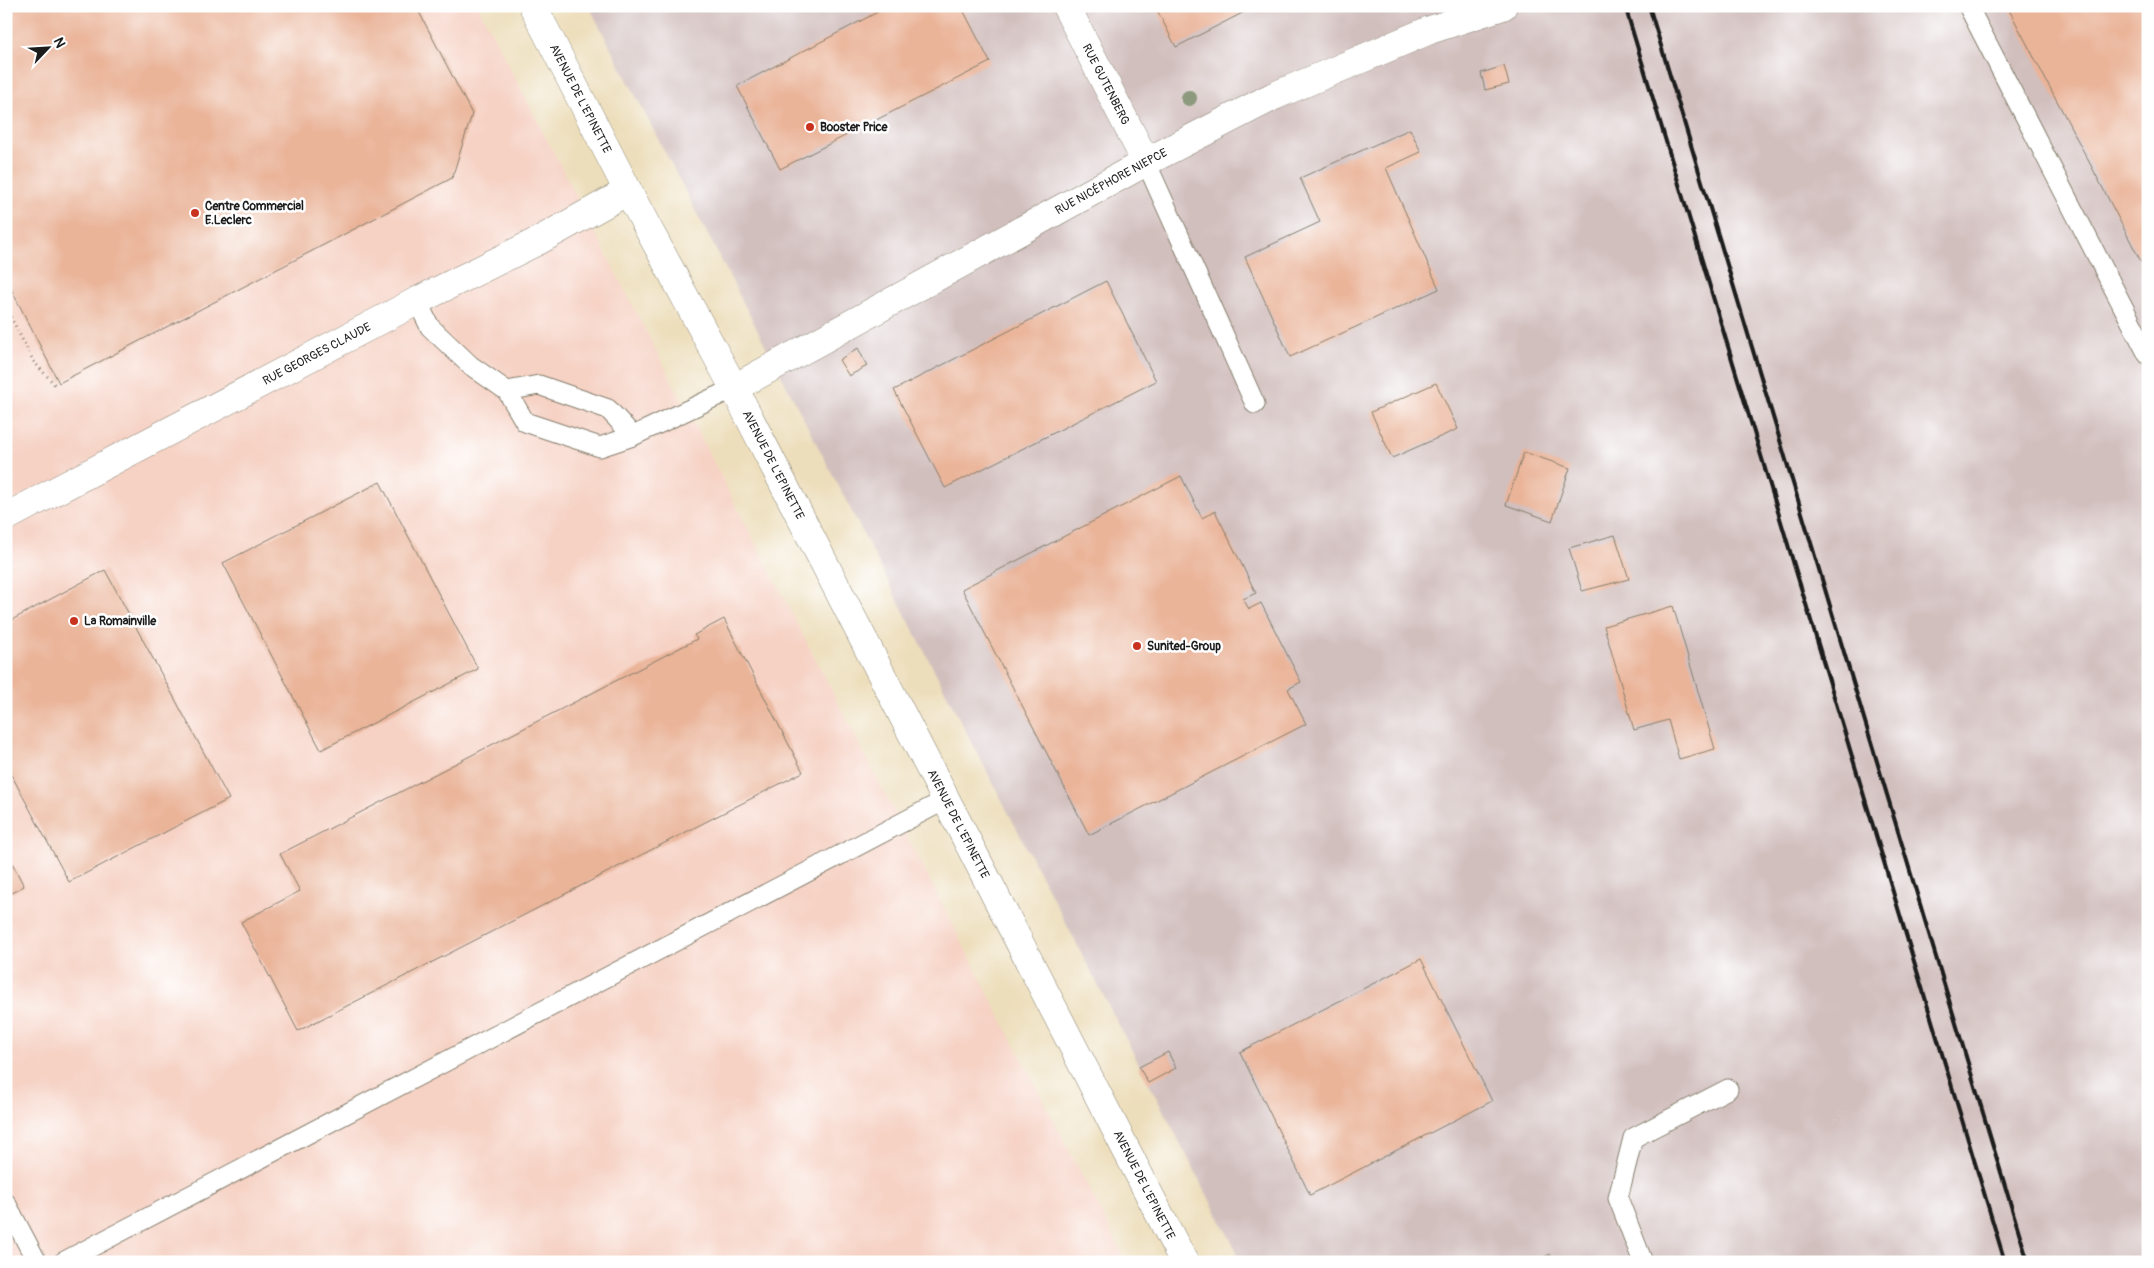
<svg xmlns="http://www.w3.org/2000/svg" width="2154" height="1268" font-family="Pangolin,sans-serif">
<rect width="100%" height="100%" fill="#fff"/>
<filter id="ink" filterUnits="userSpaceOnUse"><feTurbulence type="fractalNoise" baseFrequency=".02" numOctaves="2"/><feDisplacementMap in="SourceGraphic" scale="10" xChannelSelector="R" yChannelSelector="G"/><feConvolveMatrix kernelMatrix="1 2 1 2 8 2 1 2 1" color-interpolation-filters="sRGB"/></filter>
<filter id="wash" filterUnits="userSpaceOnUse"><feTurbulence type="fractalNoise" baseFrequency=".0096" numOctaves="4" result="noise"/><feDisplacementMap in="SourceGraphic" scale="20" xChannelSelector="R" yChannelSelector="G"/><feGaussianBlur stdDeviation="1.12" result="paint"/><feColorMatrix in="noise" values="0 0 0 0 0 0 0 0 0 0 0 0 0 0 0 0 0 1.4 0 .05"/><feComposite in="paint" operator="in"/></filter>
<g filter="url(#wash)">
<rect width="100%" height="100%" fill="#eddebb"/>
<path fill="#f6d2c4" d="M 6,6 L 478,6 L 1127,1262 L 6,1262 Z"/>
<path fill="#d1bfbe" d="M 589,6 L 2148,6 L 2148,1262 L 1242,1262 Z"/>
<g id="blocks">
<path fill="#eab499" d="M 6,6 L 416,6 L 472,114 L 452,178 L 59,383 L 6,279 Z
M 889,6 L 961,6 L 990,62 L 780,169 L 737,86 Z
M 1155,6 L 1256,6 L 1176,47 Z
M 2007,6 L 2148,6 L 2148,275 L 2097,177 Z
M 1504,66 L 1509,84 L 1485,90 L 1481,73 Z
M 1410,129 L 1421,152 L 1386,168 L 1439,289 L 1290,357 L 1245,257 L 1320,222 L 1300,178 Z
M 1106,281 L 1156,381 L 945,488 L 894,390 Z
M 858,348 L 867,366 L 849,376 L 839,360 Z
M 1436,383 L 1458,429 L 1392,458 L 1371,412 Z
M 1524,452 L 1570,468 L 1552,521 L 1506,505 Z
M 1181,476 L 1202,518 L 1215,511 L 1256,593 L 1243,599 L 1249,609 L 1261,603 L 1301,682 L 1288,689 L 1306,724 L 1089,835 L 962,589 Z
M 380,482 L 478,669 L 321,750 L 223,563 Z
M 1615,535 L 1629,579 L 1582,591 L 1569,548 Z
M 105,570 L 229,799 L 69,882 L 6,765 L 6,623 Z
M 1673,606 L 1715,749 L 1679,759 L 1668,720 L 1634,730 L 1604,626 Z
M 724,619 L 803,772 L 298,1031 L 241,922 L 300,891 L 280,854 L 697,639 L 694,635 Z
M 10,859 L 24,886 L 6,896 L 6,861 Z
M 1421,959 L 1492,1101 L 1310,1195 L 1240,1052 Z
M 1168,1052 L 1176,1068 L 1148,1083 L 1139,1067 Z
M 1550,1254 L 1554,1262 L 1535,1262 Z"/>
</g>
</g>
<g filter="url(#ink)">
<use href="#blocks" fill-opacity="0" stroke="#847d6c" stroke-width="1"/>
<g fill="none" stroke-linecap="round" stroke-linejoin="round">
<defs>
<path id="service" d="M 1968,6 L 2148,355
M 1146,162 L 1255,404
M 417,301 L 430,327 L 470,365 L 507,391 L 525,422 L 600,447 L 633,436 L 734,388
M 507,391 L 539,385 L 608,409 L 633,436
M 6,1203 L 37,1262
M 63,1262 L 947,799
M 1643,1262 L 1618,1198 L 1633,1138 L 1728,1089"/>
<g id="minor">
<path id="s1" d="M 533,6 L 628,191 L 734,388 L 1184,1262"/>
<path id="s2" d="M 1066,6 L 1146,162"/>
<path id="s3" d="M 734,388 L 1146,162 L 1274,96 L 1430,30 L 1503,6"/>
<path id="s4" d="M 6,517 L 417,301 L 538,241 L 628,191"/>
</g>
</defs>
<use href="#service" stroke="#847d6c" stroke-width="21"/>
<use href="#minor" stroke="#847d6c" stroke-width="29"/>
<path stroke="#847d6c" stroke-width="3" stroke-dasharray="1 4" stroke-linecap="butt" d="M 6,308 L 34,362 L 56,386"/>
<use href="#service" stroke="#fff" stroke-width="19"/>
<use href="#minor" stroke="#fff" stroke-width="28"/>
<path stroke="#1c1c1c" stroke-width="4" d="M 1625,6 L 2005,1262
M 1649,6 L 2028,1262"/>
</g>
<circle fill="#8d9a7d" cx="1189" cy="98" r="8"/>
</g>
<g fill="#c8321e" stroke="#fff" stroke-width="2">
<circle cx="810" cy="127" r="5"/>
<circle cx="195" cy="213" r="5"/>
<circle cx="74" cy="621" r="5"/>
<circle cx="1137" cy="646" r="5"/>
</g>
<g text-anchor="middle" stroke-width="5" stroke-linejoin="round" paint-order="stroke">
<g font-size="12" fill="#1c1c1c" stroke="#fff">
<text dy="4" stroke="none"><textPath href="#s2" startOffset="88">RUE GUTENBERG</textPath></text>
<text dy="4" stroke="none"><textPath href="#s1" startOffset="104">AVENUE DE L'EPINETTE</textPath></text>
<text dy="4" stroke="none"><textPath href="#s3" startOffset="430">RUE NICÉPHORE NIEPCE</textPath></text>
<text dy="4" stroke="none"><textPath href="#s4" startOffset="351">RUE GEORGES CLAUDE</textPath></text>
<text dy="4" stroke="none"><textPath href="#s1" startOffset="518">AVENUE DE L'EPINETTE</textPath></text>
<text dy="4" stroke="none"><textPath href="#s1" startOffset="922">AVENUE DE L'EPINETTE</textPath></text>
<text dy="4" stroke="none"><textPath href="#s1" startOffset="1328">AVENUE DE L'EPINETTE</textPath></text>
</g>
<g font-size="12" font-weight="bold" fill="#1c1c1c" stroke="#fff" text-anchor="start">
<text x="820" y="131">Booster Price</text>
<text x="205" y="210">Centre Commercial<tspan x="205" dy="14">E.Leclerc</tspan></text>
<text x="84" y="625">La Romainville</text>
<text x="1147" y="650">Sunited-Group</text>
</g>
</g>
<rect width="2154" height="1268" fill="none" stroke="#fff" stroke-width="25"/>
<g transform="translate(48 48) rotate(65)" stroke="#ffffff" stroke-width="4" paint-order="stroke">
<path d="M0-4L9 19L0 12L-9 19Z" fill="#1c1c1c"/>
<text y="-8" font-size="14" font-weight="bold" text-anchor="middle" fill="#1c1c1c">N</text>
</g>
</svg>
